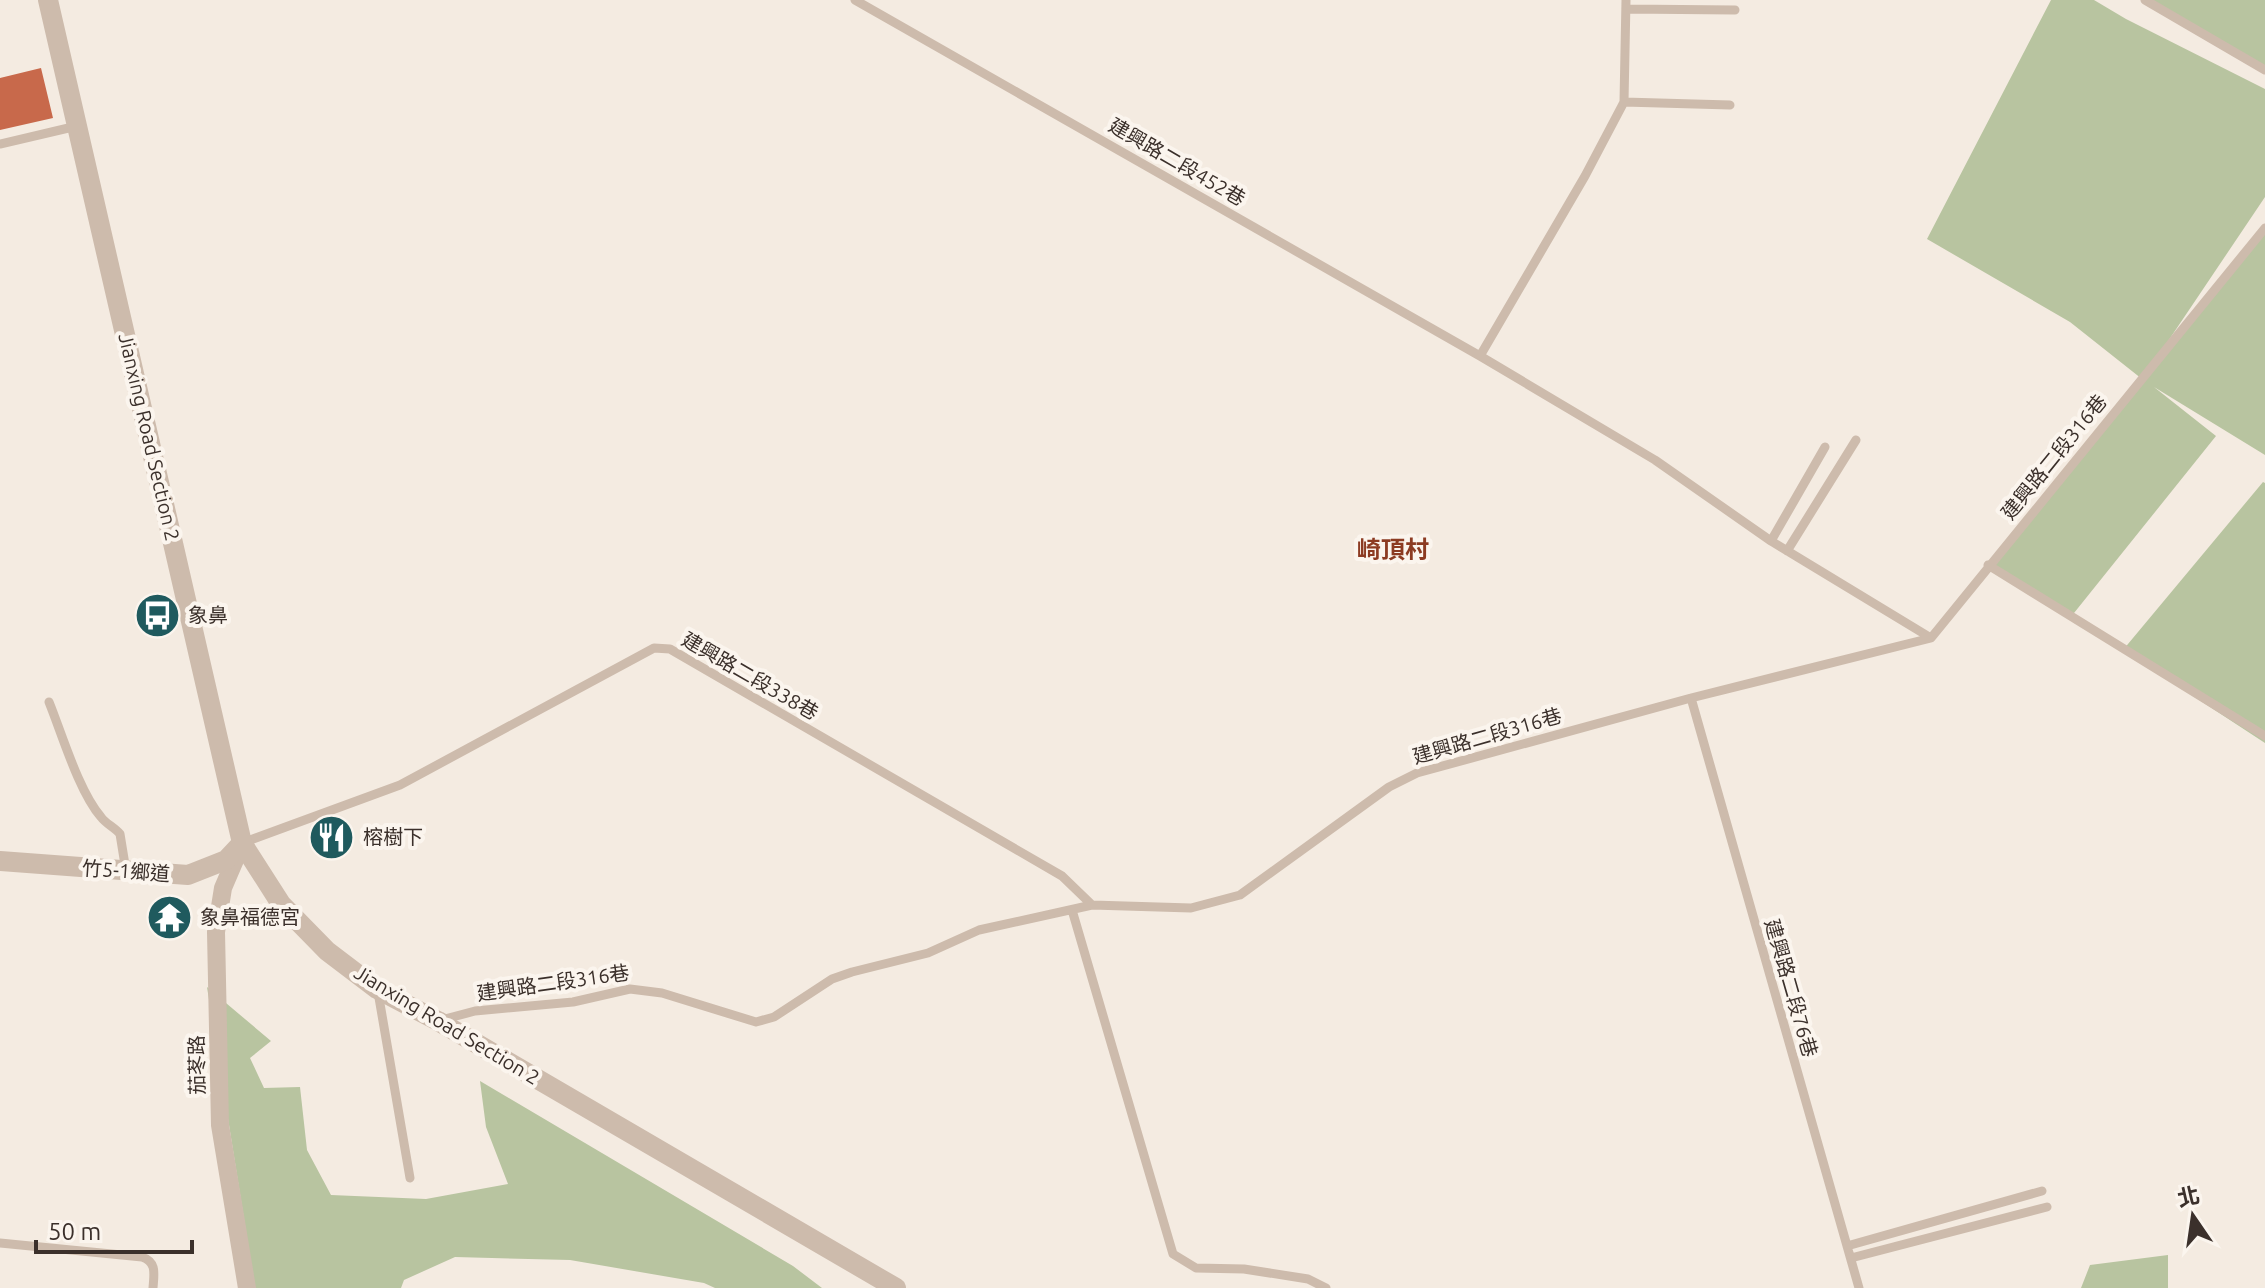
<svg xmlns="http://www.w3.org/2000/svg" width="2265" height="1288" font-family="Ubuntu,'Noto Sans TC',sans-serif">
<rect width="100%" height="100%" fill="#f4ebe1"/>
<path fill="#b8c4a0" d="M 2051,0 L 2094,0 L 2126,19 L 2265,89 L 2265,197 L 2150,368 L 2265,228 L 2265,455 L 2154,387 L 2216,436 L 2070,618 L 1988,565 L 2142,379 L 2070,322 L 1927,239 Z
M 2143,0 L 2265,0 L 2265,69 Z
M 2263,482 L 2265,483 L 2265,743 L 2123,650 Z
M 207,987 L 271,1041 L 250,1058 L 264,1088 L 300,1087 L 307,1150 L 331,1195 L 426,1199 L 508,1184 L 486,1127 L 480,1081 L 793,1266 L 822,1288 L 715,1288 L 704,1283 L 570,1260 L 455,1257 L 404,1280 L 401,1288 L 255,1288 Z
M 2168,1255 L 2168,1288 L 2081,1288 L 2090,1265 Z"/>
<path fill="#c8694b" d="M 41,68 L 53,118 L 0,130 L 0,78 Z
M 166,901 L 185,910 L 172,934 L 154,925 Z"/>
<g fill="none" stroke-linecap="round" stroke-linejoin="round">
<path stroke="#cdbbac" stroke-width="9" d="M 855,0 L 1480,356 L 1655,460 L 1771,541 L 1931,638
M 2145,0 L 2265,70
M 1626,9 L 1735,10
M 1624,102 L 1730,105
M 0,144 L 77,126
M 1480,356 L 1585,176 L 1624,102 L 1626,0
M 1771,541 L 1825,447
M 1787,551 L 1856,440
M 1988,565 L 2265,736
M 1691,698 L 1859,1288
M 49,702 C 62,734 79,792 101,817 C 106,824 114,827 120,834 L 126,871
M 242,843 L 400,785 L 654,648 L 670,649 L 1062,876 L 1092,905
M 1072,910 L 1173,1254 L 1196,1268 L 1244,1269 L 1308,1279 L 1326,1288
M 378,992 L 410,1178
M 441,1020 L 475,1011 L 573,1002 L 630,989 L 662,993 L 756,1022 L 774,1017 L 832,979 L 852,972 L 928,953 L 979,930 L 1092,905 L 1191,908 L 1240,895 L 1389,787 L 1417,773 L 1691,698 L 1931,638 L 2265,228
M 0,1243 L 142,1257 C 157,1262 154,1274 153,1288
M 1847,1246 L 2042,1191
M 1851,1258 L 2047,1207"/>
<path stroke="#cdbbac" stroke-width="18" d="M 241,846 L 223,888 L 216,932 L 220,1125 L 247,1288"/>
<path stroke="#cdbbac" stroke-width="20" d="M 48,0 L 242,843 L 281,904 L 327,951 L 377,989 L 438,1021 L 896,1288
M 0,861 L 188,875 L 226,860 L 242,843"/>
</g>
<defs>
<symbol id="bus-disc" viewBox="-11 -11 22 22"><circle r="9.5" fill="#1f5a5e" stroke="#fbf5ee"/><path d="M-5-6H5V4H4V6H2V4H-2V6H-4V4H-5ZM-3.5-4V0h7V-4ZM-3.5 1.2v1.5H-2V1.2ZM2 1.2v1.5H3.5V1.2Z" fill="#fff"/></symbol>
<symbol id="restaurant-disc" viewBox="-11 -11 22 22"><circle r="9.5" fill="#1f5a5e" stroke="#fbf5ee"/><path d="M-5-6h1v4h1v-4h1v4h1v-4h1v5L-1.5 .5V6h-2V.5L-5-1ZM5-6V6H3V1.5H1.5Q1.5-4 5-6Z" fill="#fff"/></symbol>
<symbol id="temple-disc" viewBox="-11 -11 22 22"><circle r="9.5" fill="#1f5a5e" stroke="#fbf5ee"/><path d="M0-6L5-2H3V0L6.5 2.5H4V6H1.5V3h-3V6H-4V2.5H-6.5L-3 0V-2H-5Z" fill="#fff"/></symbol>
</defs>
<g fill-rule="evenodd">
<use href="#bus-disc" x="132" y="590" width="51" height="51"/>
<use href="#restaurant-disc" x="306" y="812" width="51" height="51"/>
<use href="#temple-disc" x="144" y="892" width="51" height="51"/>
</g>
<g text-anchor="middle" stroke-width="8" stroke-linejoin="round" paint-order="stroke">
<g font-size="20" fill="#3b302b" stroke="#fbf5ee">
<text transform="translate(1177 162) rotate(30)" y="7">建興路二段452巷</text>
<text transform="translate(149 437) rotate(77)" y="7">Jianxing Road Section 2</text>
<text transform="translate(2054 457) rotate(-51)" y="7">建興路二段316巷</text>
<text transform="translate(750 676) rotate(30)" y="7">建興路二段338巷</text>
<text transform="translate(1487 736) rotate(-16)" y="7">建興路二段316巷</text>
<text transform="translate(126 871) rotate(4)" y="7">竹5-1鄉道</text>
<text transform="translate(553 983) rotate(-8)" y="7">建興路二段316巷</text>
<text transform="translate(1791 988) rotate(74)" y="7">建興路二段76巷</text>
<text transform="translate(447 1025) rotate(31)" y="7">Jianxing Road Section 2</text>
<text transform="translate(197 1065) rotate(-91)" y="7">茄苳路</text>
</g>
<g font-size="20" fill="#3b302b" stroke="#fbf5ee" text-anchor="start">
<text x="188" y="622">象鼻</text>
<text x="363" y="844">榕樹下</text>
<text x="200" y="924">象鼻福德宮</text>
</g>
<g font-size="24" font-weight="bold" fill="#8c3b22" stroke="#fbf5ee">
<text x="1393" y="558">崎頂村</text>
</g>
</g>
<g transform="translate(2193 1216) rotate(347)" stroke="#fbf5ee" stroke-width="6" paint-order="stroke">
<path d="M0-6L14 30L0 20L-14 30Z" fill="#3b302b"/>
<text y="-12" font-size="22" font-weight="bold" text-anchor="middle" fill="#3b302b">北</text>
</g>
<path d="M36 1240v12h156v-12" fill="none" stroke="#3b302b" stroke-width="4"/>
<text x="48" y="1240" font-size="24" fill="#3b302b" stroke="#fbf5ee" stroke-width="6" paint-order="stroke">50 m</text>
</svg>
